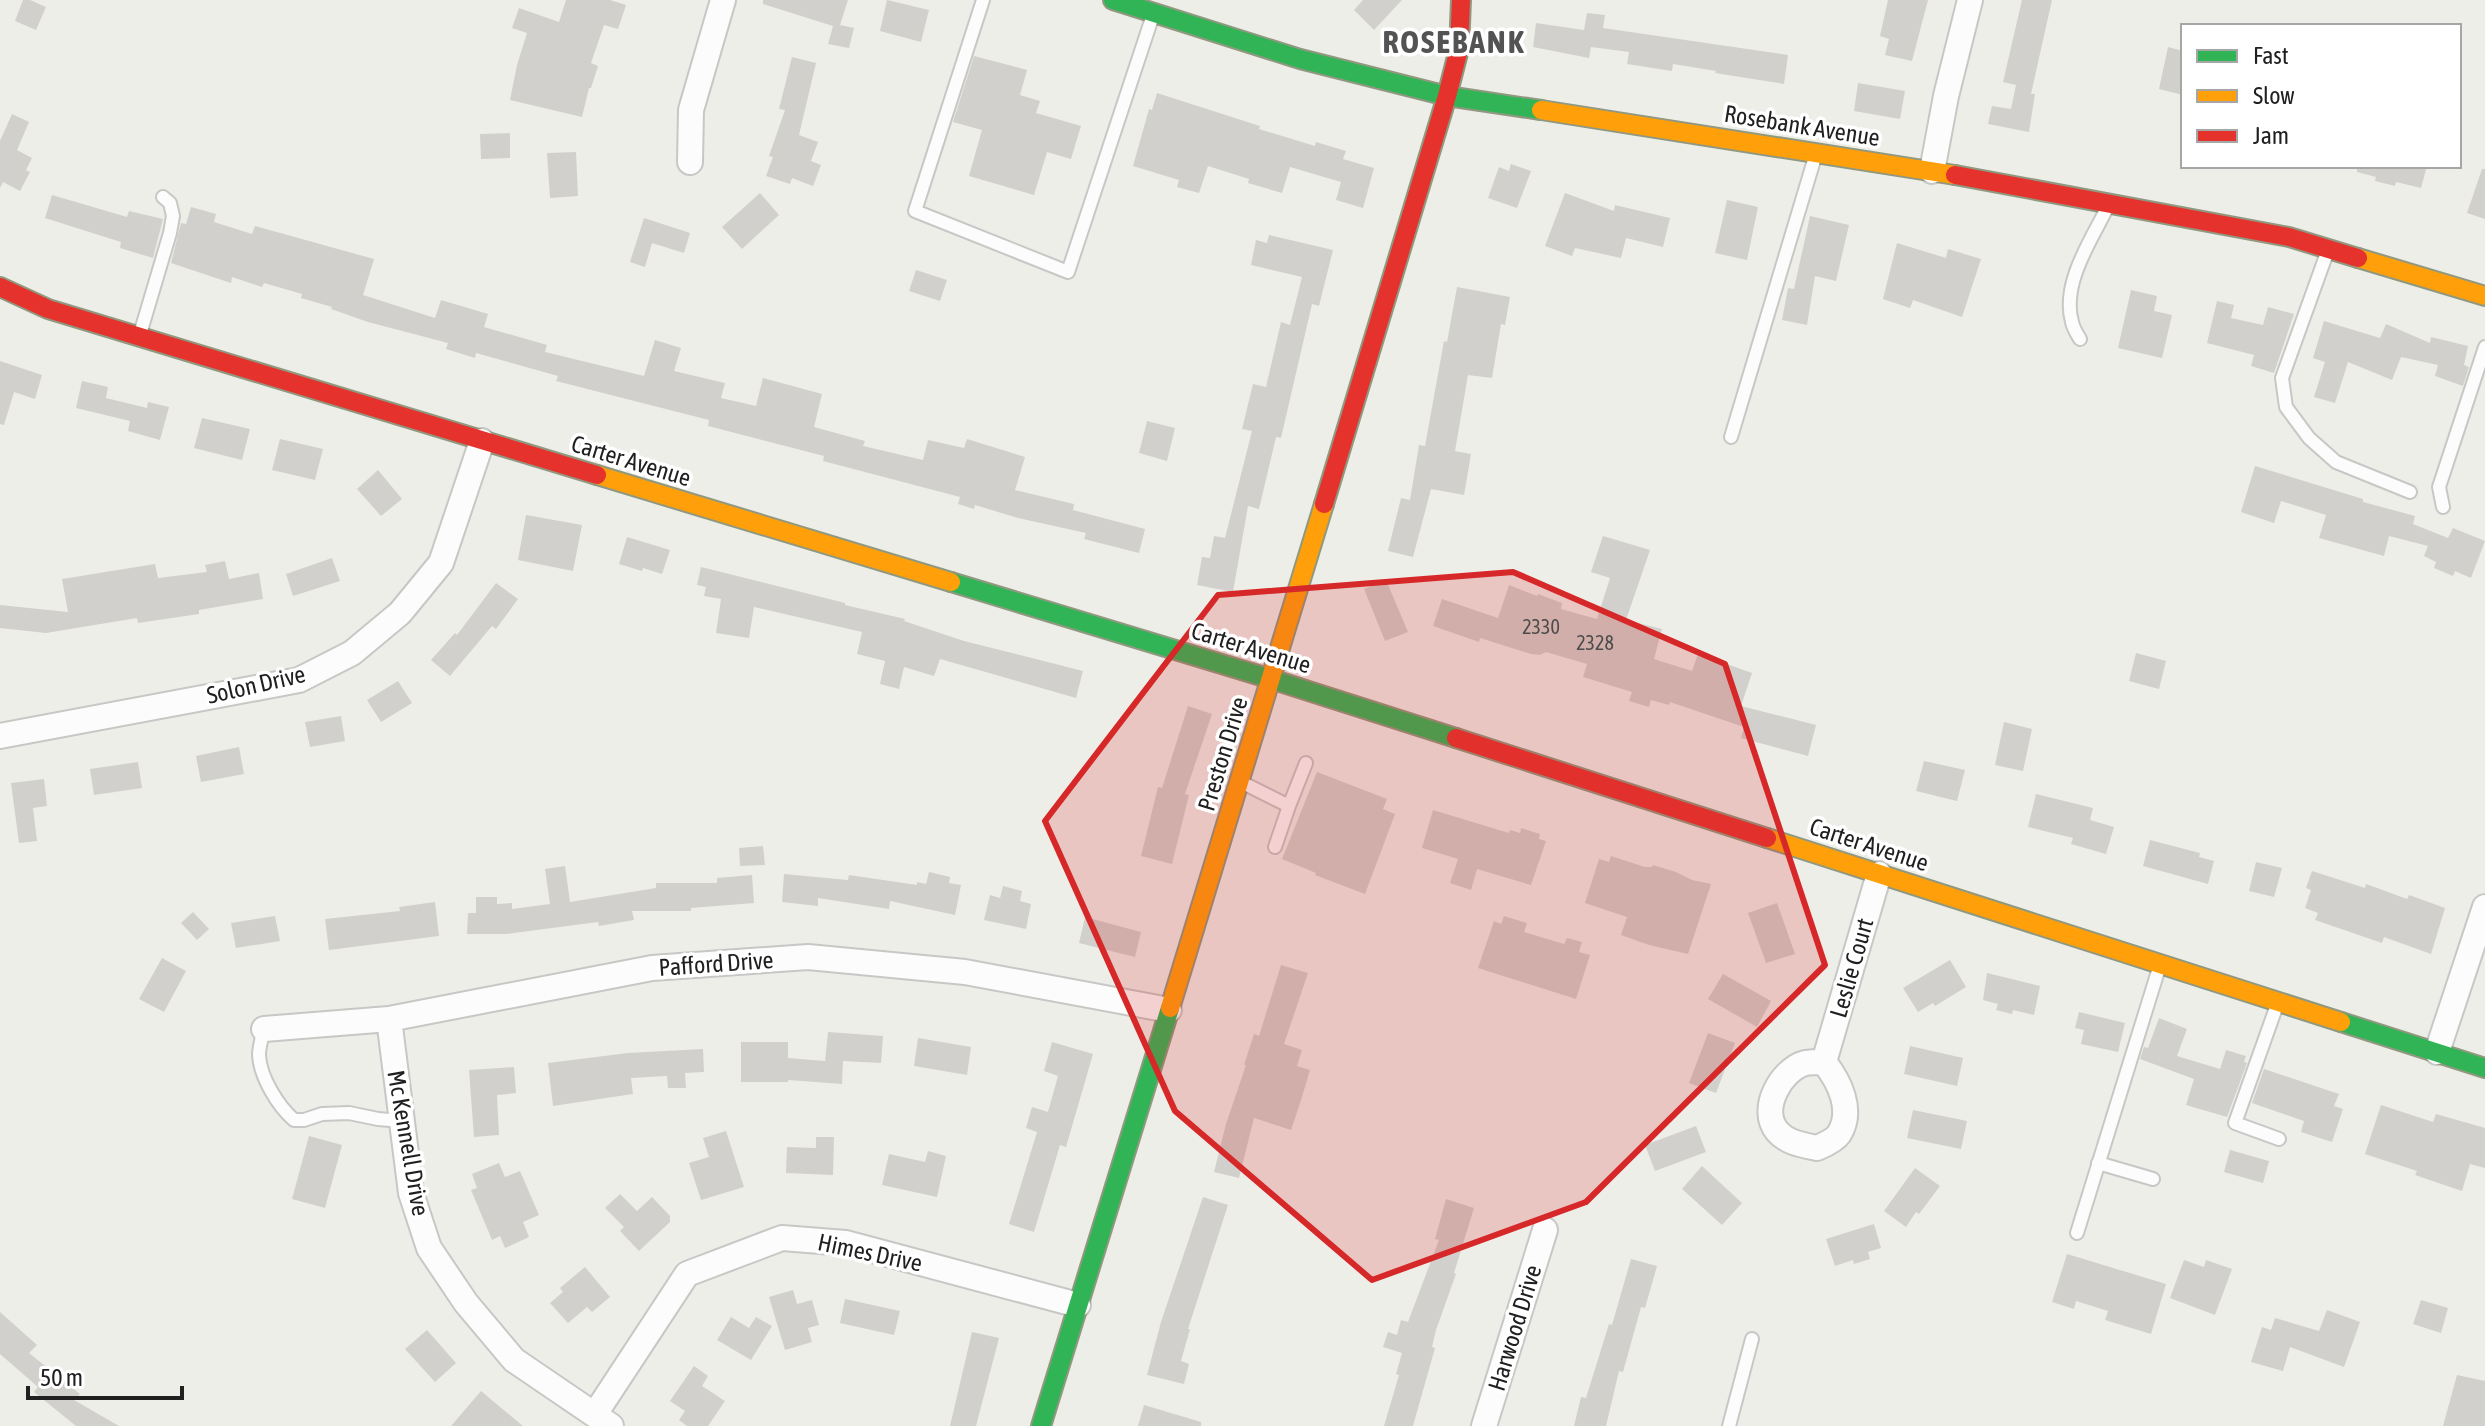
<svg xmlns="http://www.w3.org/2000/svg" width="2485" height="1426" font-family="'Asap Condensed',sans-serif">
<rect width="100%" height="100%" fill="#eeeee9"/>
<path fill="#d1d0cc" d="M 23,0 L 30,0 L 46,7 L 36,30 L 15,21 Z
M 566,0 L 610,0 L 626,5 L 618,29 L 604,25 L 591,63 L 598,66 L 591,88 L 589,88 L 582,117 L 510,100 L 517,65 L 527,33 L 512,28 L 519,8 L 559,22 Z
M 763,0 L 848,0 L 840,25 L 854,28 L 849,48 L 828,44 L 833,26 L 763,4 Z
M 887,0 L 929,10 L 921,42 L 880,31 Z
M 1363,0 L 1402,0 L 1374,30 L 1354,10 Z
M 1888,0 L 1928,0 L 1912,61 L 1885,55 L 1889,39 L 1880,36 Z
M 2022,0 L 2052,0 L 2031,94 L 2035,94 L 2029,132 L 1988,124 L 1992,106 L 2011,109 L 2016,85 L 2003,82 Z
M 1587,13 L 1605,15 L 1603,28 L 1788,55 L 1784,84 L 1715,73 L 1716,71 L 1673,64 L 1672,71 L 1627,64 L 1629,52 L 1591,47 L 1589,58 L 1533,47 L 1536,23 L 1584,30 Z
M 2168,47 L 2183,51 L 2183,95 L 2159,89 Z
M 974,56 L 1027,70 L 1020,95 L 1040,101 L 1036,113 L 1081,126 L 1071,159 L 1047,152 L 1034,195 L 969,176 L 982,130 L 953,122 Z
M 792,57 L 816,63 L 799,135 L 818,142 L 811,161 L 821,165 L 813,186 L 792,178 L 790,184 L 766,176 L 773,157 L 769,156 L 785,110 L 779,109 Z
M 1858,83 L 1905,91 L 1900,119 L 1854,111 Z
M 1157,93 L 1260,126 L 1259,129 L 1315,146 L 1316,142 L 1346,151 L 1343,159 L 1374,168 L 1363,208 L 1336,200 L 1341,182 L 1290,167 L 1282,193 L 1248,183 L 1249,179 L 1208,166 L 1199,193 L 1177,187 L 1179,180 L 1133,166 L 1149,109 L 1152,110 Z
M 12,114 L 29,122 L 17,150 L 32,158 L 26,170 L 30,172 L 20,191 L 3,182 L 0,188 L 0,141 Z
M 510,133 L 510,158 L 481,159 L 480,134 Z
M 576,152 L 578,196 L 550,198 L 547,153 Z
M 1511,164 L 1531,171 L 1517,208 L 1488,198 L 1499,167 L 1509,171 Z
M 2357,166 L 2427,166 L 2421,188 L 2396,182 L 2395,186 L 2375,181 L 2376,177 L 2357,172 Z
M 2482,169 L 2485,169 L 2485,219 L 2467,213 Z
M 760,193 L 779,215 L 742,249 L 722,227 Z
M 1565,193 L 1614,211 L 1615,205 L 1670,218 L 1663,247 L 1626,238 L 1621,258 L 1575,248 L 1572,256 L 1545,246 Z
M 52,195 L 127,217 L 129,211 L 163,219 L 153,258 L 120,248 L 121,242 L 45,218 Z
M 1727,200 L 1758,207 L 1747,260 L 1715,253 Z
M 191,207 L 216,214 L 214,222 L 252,234 L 255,226 L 374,259 L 363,295 L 435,318 L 441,300 L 488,314 L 484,327 L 547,345 L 545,352 L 644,376 L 655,340 L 681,348 L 674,371 L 725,383 L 721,398 L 756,406 L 763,378 L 822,394 L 814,427 L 865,441 L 863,446 L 923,460 L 928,440 L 964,448 L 967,439 L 1025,457 L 1015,490 L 1074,504 L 1073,510 L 1145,529 L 1139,553 L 1084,539 L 1086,533 L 1018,518 L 975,505 L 974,509 L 958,504 L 960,497 L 823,461 L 824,456 L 708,426 L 709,420 L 556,381 L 558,376 L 476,353 L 475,358 L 446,349 L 448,343 L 368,322 L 331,309 L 332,307 L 301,298 L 302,294 L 264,283 L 262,287 L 232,277 L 231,283 L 171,263 L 181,223 L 186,224 Z
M 1810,216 L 1849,225 L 1836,281 L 1815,276 L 1807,325 L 1782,320 L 1788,288 L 1794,289 Z
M 644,218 L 690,233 L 684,253 L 652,243 L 645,267 L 630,262 Z
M 1269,235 L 1333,250 L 1319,306 L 1312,304 L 1281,438 L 1276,437 L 1259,509 L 1248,506 L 1233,592 L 1197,585 L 1202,557 L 1210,558 L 1214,536 L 1225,538 L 1252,431 L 1242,429 L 1253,384 L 1266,387 L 1281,322 L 1290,325 L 1302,277 L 1251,265 L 1256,240 L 1267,243 Z
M 1897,243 L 1946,258 L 1948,249 L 1981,259 L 1962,317 L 1913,300 L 1910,308 L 1883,299 Z
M 916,270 L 947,280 L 940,301 L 909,291 Z
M 1457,287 L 1510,297 L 1505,325 L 1501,324 L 1492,378 L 1468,375 L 1455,451 L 1471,454 L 1464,495 L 1431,489 L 1413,557 L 1388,551 L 1401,498 L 1410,500 L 1419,445 L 1425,446 L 1444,341 L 1447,342 Z
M 2131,290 L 2157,296 L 2154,311 L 2172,315 L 2162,358 L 2118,348 Z
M 2217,301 L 2234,305 L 2231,318 L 2263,325 L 2268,307 L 2294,314 L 2274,373 L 2251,366 L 2254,355 L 2207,343 Z
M 2324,321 L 2380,338 L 2386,324 L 2430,343 L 2431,337 L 2468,346 L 2464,365 L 2469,367 L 2463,386 L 2435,376 L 2438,365 L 2401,357 L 2392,380 L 2348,362 L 2335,403 L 2314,397 L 2325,362 L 2313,358 Z
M 0,361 L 42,375 L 35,399 L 14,392 L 4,425 L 0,424 Z
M 82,381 L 108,387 L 106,398 L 147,408 L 148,402 L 169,407 L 160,440 L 128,431 L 130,421 L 76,408 Z
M 202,418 L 250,429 L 242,460 L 194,448 Z
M 1147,421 L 1175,428 L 1167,461 L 1139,453 Z
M 280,439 L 323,449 L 315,480 L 272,470 Z
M 2255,466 L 2363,499 L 2363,502 L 2415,516 L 2413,524 L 2448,538 L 2453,528 L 2485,541 L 2471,578 L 2455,571 L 2453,576 L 2434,568 L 2436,562 L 2424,556 L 2428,546 L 2389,536 L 2384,556 L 2319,538 L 2326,515 L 2281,501 L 2274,523 L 2241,512 Z
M 378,470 L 402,499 L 381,516 L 357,489 Z
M 526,515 L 582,525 L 573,571 L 518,560 Z
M 1603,536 L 1650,550 L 1626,620 L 1662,629 L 1654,659 L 1692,671 L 1698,654 L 1752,673 L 1741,706 L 1816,725 L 1808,756 L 1741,738 L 1744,727 L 1670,702 L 1669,705 L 1651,700 L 1649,707 L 1629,701 L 1632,692 L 1583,677 L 1587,664 L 1546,652 L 1540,655 L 1531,654 L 1480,638 L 1479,642 L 1433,626 L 1442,599 L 1498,618 L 1509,585 L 1537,596 L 1538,594 L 1562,603 L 1561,609 L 1597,619 L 1610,578 L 1591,572 Z
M 627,537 L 670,550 L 662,574 L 643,568 L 642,571 L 619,564 Z
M 332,558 L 340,581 L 293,596 L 286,574 Z
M 225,561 L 229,579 L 259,573 L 263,599 L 199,610 L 199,614 L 138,623 L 137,618 L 46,633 L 0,628 L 0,605 L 68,612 L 62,579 L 155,564 L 158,578 L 207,572 L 205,565 Z
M 701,567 L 845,603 L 845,605 L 905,619 L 904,621 L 964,641 L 1083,671 L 1076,698 L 940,659 L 934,676 L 904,667 L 899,689 L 880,684 L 885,661 L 857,654 L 862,632 L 754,607 L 749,638 L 716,633 L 721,599 L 704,596 L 706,587 L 697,585 Z
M 1386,580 L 1408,632 L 1385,641 L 1364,589 Z
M 496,583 L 518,599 L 496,629 L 492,626 L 450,676 L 431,660 L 455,633 L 457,635 Z
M 2136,653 L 2166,661 L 2159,689 L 2129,681 Z
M 398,681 L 412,703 L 381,722 L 367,700 Z
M 1188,706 L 1212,714 L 1185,794 L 1189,795 L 1172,864 L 1141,856 L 1158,787 L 1162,788 Z
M 341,716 L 345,741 L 310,747 L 305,722 Z
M 2004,722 L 2032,729 L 2023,771 L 1995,765 Z
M 239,747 L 244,774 L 201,782 L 196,756 Z
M 1924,761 L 1965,770 L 1957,801 L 1916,791 Z
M 138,762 L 142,788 L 94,795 L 90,769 Z
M 1317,772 L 1387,799 L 1383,809 L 1395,814 L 1365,894 L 1315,875 L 1316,873 L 1282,859 Z
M 44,779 L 47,806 L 33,808 L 37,841 L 19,843 L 11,783 Z
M 2036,794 L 2093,808 L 2090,820 L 2114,827 L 2106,854 L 2071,844 L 2073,838 L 2028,827 Z
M 1433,810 L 1509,833 L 1510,830 L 1520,833 L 1521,828 L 1540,834 L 1539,839 L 1546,841 L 1531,885 L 1477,869 L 1471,890 L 1450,883 L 1458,859 L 1422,848 Z
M 2150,840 L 2200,853 L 2199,857 L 2214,861 L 2208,884 L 2143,866 Z
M 763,846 L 765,865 L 740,866 L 739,848 Z
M 1611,856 L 1645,867 L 1652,867 L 1653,865 L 1676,872 L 1692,880 L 1711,884 L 1688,954 L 1649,945 L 1621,935 L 1627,917 L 1585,903 L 1599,859 L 1609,862 Z
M 2256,862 L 2282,868 L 2274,897 L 2249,891 Z
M 565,866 L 570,902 L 656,888 L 656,883 L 717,883 L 717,878 L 752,875 L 754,903 L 691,908 L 691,911 L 632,911 L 634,920 L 599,926 L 598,922 L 506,934 L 467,934 L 468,913 L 476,913 L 476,897 L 497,897 L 497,904 L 512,903 L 512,909 L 550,904 L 545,869 Z
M 2312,871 L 2365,888 L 2366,884 L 2407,899 L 2409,895 L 2445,908 L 2431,954 L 2384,937 L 2382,943 L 2315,920 L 2318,913 L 2305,908 L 2311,890 L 2306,888 Z
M 929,872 L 950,877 L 949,883 L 961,885 L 955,915 L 890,901 L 889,909 L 818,898 L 818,906 L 782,902 L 784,874 L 848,880 L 849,875 L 917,885 L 917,882 L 926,884 Z
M 1003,886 L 1022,891 L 1020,901 L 1031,904 L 1026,929 L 984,920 L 990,895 L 1000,898 Z
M 435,902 L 439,936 L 329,950 L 325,919 L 400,911 L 399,907 Z
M 1777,903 L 1795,954 L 1766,963 L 1748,913 Z
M 193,912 L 209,929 L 197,940 L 181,923 Z
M 275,916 L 280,941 L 236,948 L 231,923 Z
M 1504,916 L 1527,923 L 1524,932 L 1564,944 L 1567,938 L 1582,942 L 1579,952 L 1590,955 L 1576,999 L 1478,968 L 1494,921 L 1501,924 Z
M 1085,917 L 1141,932 L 1135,957 L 1079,943 Z
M 162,958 L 186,971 L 164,1012 L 139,999 Z
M 1950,960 L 1966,987 L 1935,1006 L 1933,1003 L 1918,1012 L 1903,988 Z
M 1281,965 L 1308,973 L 1284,1044 L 1302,1050 L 1297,1066 L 1310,1070 L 1301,1100 L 1291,1130 L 1254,1118 L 1239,1178 L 1214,1172 L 1226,1124 L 1246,1065 L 1244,1065 L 1254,1034 L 1259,1036 Z
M 1987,973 L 2040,986 L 2034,1015 L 2013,1010 L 2012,1014 L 1996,1010 L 1998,1004 L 1983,1000 Z
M 1723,974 L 1771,1001 L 1757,1027 L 1708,999 Z
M 2079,1012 L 2125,1023 L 2118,1052 L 2081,1044 L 2084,1030 L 2075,1028 Z
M 2159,1018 L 2187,1029 L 2177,1056 L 2220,1069 L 2226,1050 L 2246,1056 L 2244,1062 L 2247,1063 L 2227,1117 L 2186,1105 L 2194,1079 L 2140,1059 L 2144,1047 L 2148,1048 Z
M 828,1032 L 883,1036 L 881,1063 L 843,1061 L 842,1084 L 788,1080 L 788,1082 L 741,1082 L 741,1042 L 788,1042 L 788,1058 L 825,1061 Z
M 1708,1033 L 1735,1043 L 1716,1093 L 1689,1083 Z
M 918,1038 L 971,1047 L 967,1075 L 914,1066 Z
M 1052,1042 L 1093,1054 L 1066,1147 L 1060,1145 L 1034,1232 L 1009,1224 L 1037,1132 L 1026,1128 L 1032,1107 L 1048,1112 L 1058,1076 L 1044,1071 Z
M 1910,1046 L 1963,1058 L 1957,1086 L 1904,1074 Z
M 703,1049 L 704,1072 L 685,1073 L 686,1088 L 668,1088 L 667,1076 L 631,1078 L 633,1094 L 553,1106 L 548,1063 L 628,1053 Z
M 514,1067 L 516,1093 L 497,1095 L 499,1135 L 474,1137 L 469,1070 Z
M 2264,1069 L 2339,1094 L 2334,1106 L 2343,1109 L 2332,1142 L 2301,1132 L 2304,1121 L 2252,1103 Z
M 2381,1105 L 2433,1122 L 2436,1114 L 2485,1128 L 2485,1168 L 2470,1164 L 2462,1191 L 2415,1175 L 2417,1171 L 2365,1154 Z
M 1913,1110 L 1967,1121 L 1961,1149 L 1907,1138 Z
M 1696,1126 L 1706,1152 L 1655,1171 L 1645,1145 Z
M 726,1131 L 744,1187 L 701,1200 L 689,1163 L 709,1157 L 703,1138 Z
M 309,1136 L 342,1145 L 325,1208 L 292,1199 Z
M 816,1137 L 834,1137 L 833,1175 L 786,1173 L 787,1147 L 816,1148 Z
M 2230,1150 L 2269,1161 L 2263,1183 L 2224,1172 Z
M 928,1151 L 946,1156 L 937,1197 L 882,1185 L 889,1154 L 925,1162 Z
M 499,1163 L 505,1177 L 520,1171 L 539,1215 L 523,1222 L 529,1237 L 505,1248 L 500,1236 L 492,1240 L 471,1190 L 477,1188 L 472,1174 Z
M 1702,1166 L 1742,1203 L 1722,1225 L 1682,1189 Z
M 1915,1168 L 1940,1186 L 1919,1214 L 1916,1212 L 1906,1227 L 1884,1211 Z
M 620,1194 L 637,1211 L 652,1197 L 670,1216 L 670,1222 L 639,1251 L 620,1231 L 624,1227 L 605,1208 Z
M 1203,1197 L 1228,1205 L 1188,1329 L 1190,1329 L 1181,1361 L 1189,1364 L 1184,1384 L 1147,1375 L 1161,1322 Z
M 1446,1199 L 1474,1208 L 1454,1273 L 1456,1274 L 1436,1330 L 1432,1347 L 1435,1348 L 1413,1426 L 1384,1426 L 1399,1375 L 1396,1374 L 1402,1353 L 1383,1347 L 1388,1332 L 1397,1335 L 1401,1320 L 1408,1322 L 1439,1240 L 1435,1239 Z
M 1874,1224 L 1881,1248 L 1868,1252 L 1870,1259 L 1854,1264 L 1853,1260 L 1835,1266 L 1826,1239 Z
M 2067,1254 L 2166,1284 L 2151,1334 L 2105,1320 L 2108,1311 L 2076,1301 L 2074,1309 L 2052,1302 Z
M 1631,1259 L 1657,1266 L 1645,1308 L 1641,1307 L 1623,1372 L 1619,1371 L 1606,1426 L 1574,1426 L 1581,1397 L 1586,1398 L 1609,1324 L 1612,1325 Z
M 2184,1260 L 2204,1267 L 2206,1260 L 2232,1269 L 2215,1315 L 2170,1298 Z
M 585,1267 L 610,1297 L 592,1312 L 587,1307 L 568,1323 L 550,1303 L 563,1292 L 560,1288 Z
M 793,1290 L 797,1304 L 812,1300 L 819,1325 L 808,1328 L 812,1342 L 785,1350 L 769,1297 Z
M 845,1299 L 900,1311 L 894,1335 L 840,1323 Z
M 2421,1300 L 2448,1308 L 2441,1333 L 2413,1324 Z
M 2327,1310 L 2360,1322 L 2344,1367 L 2290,1347 L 2283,1371 L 2251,1362 L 2262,1327 L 2271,1330 L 2275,1318 L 2319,1331 Z
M 0,1312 L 37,1345 L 29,1353 L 80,1394 L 74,1400 L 119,1426 L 76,1426 L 34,1392 L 38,1387 L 0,1354 Z
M 731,1317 L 749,1328 L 756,1317 L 772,1326 L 751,1360 L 717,1340 Z
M 427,1330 L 456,1363 L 435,1382 L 405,1349 Z
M 972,1332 L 999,1338 L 976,1426 L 950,1426 Z
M 694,1366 L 708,1376 L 702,1386 L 725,1401 L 708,1426 L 687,1426 L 679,1420 L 685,1411 L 670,1401 Z
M 2457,1375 L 2485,1381 L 2485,1426 L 2443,1426 Z
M 481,1391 L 523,1426 L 451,1426 Z
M 1144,1405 L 1201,1422 L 1201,1426 L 1138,1426 Z"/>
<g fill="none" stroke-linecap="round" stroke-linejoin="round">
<defs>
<path id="lane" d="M 983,0 L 915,211 L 1068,272 L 1153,15
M 2328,250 L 2282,378 L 2286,407 L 2309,438 L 2336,462 L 2410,492
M 140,334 L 170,233 L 173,216 L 170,203 L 163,197
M 2080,339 C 2077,334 2073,328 2072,322 C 2061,283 2092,239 2108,206
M 1731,437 L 1815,157
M 2443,507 L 2439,487 L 2485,347
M 1243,783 L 1289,806 L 1275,847
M 1289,806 L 1306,763
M 2277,1005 L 2235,1123 L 2279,1139
M 264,1029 C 262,1037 259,1047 259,1055 C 260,1077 278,1106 294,1120 L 304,1120 L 322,1114 L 349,1113 L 378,1119 L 402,1121
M 2098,1163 L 2153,1179
M 2077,1233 L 2159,968
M 1729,1426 L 1752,1339"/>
<path id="street" d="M 690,162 L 691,110 L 723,0
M 1932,171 L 1946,96 L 1970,0
M 0,736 L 299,680 L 352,653 L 400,613 L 441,563 L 482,441
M 389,1019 L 411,1193 L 429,1248 L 466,1303 L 514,1360 L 611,1426
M 264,1029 L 389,1019 L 652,968 L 808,957 L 965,972 L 1169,1010
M 2437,1052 L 2485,907
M 1824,1062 C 1839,1081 1854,1110 1839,1134 C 1835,1140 1824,1145 1817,1148 C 1803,1145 1787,1143 1777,1131 C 1759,1109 1781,1070 1805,1063 C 1811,1062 1818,1062 1824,1062 Z
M 1824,1062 L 1879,874
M 595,1414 L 687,1274 L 782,1238 L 846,1243 L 1078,1305
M 1484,1426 L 1545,1230"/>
<path id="fast" d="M 1113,0 L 1300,59 L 1447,96 L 1541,110
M 951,582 L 1271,679 L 1456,738
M 2341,1022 L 2485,1068
M 1041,1426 L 1170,1008"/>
<path id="slow" d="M 1541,110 L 1955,175
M 2358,258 L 2485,296
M 597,475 L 951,582
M 1767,838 L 2341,1022
M 1170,1008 L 1324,504"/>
<path id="jam" d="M 1955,175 L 2289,237 L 2358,258
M 0,287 L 48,309 L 597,475
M 1324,504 L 1447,96 L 1459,49 L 1461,0
M 1456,738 L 1767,838"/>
</defs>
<use href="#lane" stroke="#c7c7c5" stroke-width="16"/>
<use href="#street" stroke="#c7c7c5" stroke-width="28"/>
<use href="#fast" stroke="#909980" stroke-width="22"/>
<use href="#slow" stroke="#909980" stroke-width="22"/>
<use href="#jam" stroke="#909980" stroke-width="22"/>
<use href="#lane" stroke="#fcfcfc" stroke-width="12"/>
<use href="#street" stroke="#fcfcfc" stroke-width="24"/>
<use href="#fast" stroke="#30b455" stroke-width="18"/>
<use href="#slow" stroke="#ff9f0a" stroke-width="18"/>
<use href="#jam" stroke="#e5322d" stroke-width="18"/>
</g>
<path fill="#d62828" fill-opacity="0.2" stroke="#d62828" stroke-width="6" stroke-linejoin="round" d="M 1513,572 L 1725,664 L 1825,965 L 1586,1202 L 1372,1280 L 1175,1111 L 1045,821 L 1218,595 Z"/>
<g text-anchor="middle" stroke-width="7" stroke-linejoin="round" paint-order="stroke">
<g font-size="20" fill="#4c4c4b">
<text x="1541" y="634">2330</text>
<text x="1595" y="650">2328</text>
</g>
<g font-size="24" fill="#202020" stroke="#fff">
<text transform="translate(1802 126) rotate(9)" y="8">Rosebank Avenue</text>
<text transform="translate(631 461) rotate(17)" y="8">Carter Avenue</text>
<text transform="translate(1251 648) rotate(17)" y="8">Carter Avenue</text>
<text transform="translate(256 685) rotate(-13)" y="8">Solon Drive</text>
<text transform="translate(1223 754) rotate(-73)" y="8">Preston Drive</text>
<text transform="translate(1869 845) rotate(18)" y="8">Carter Avenue</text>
<text transform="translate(716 964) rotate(-4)" y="8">Pafford Drive</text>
<text transform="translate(1852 968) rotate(-74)" y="8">Leslie Court</text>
<text transform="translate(408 1143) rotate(80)" y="8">Mc Kennell Drive</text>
<text transform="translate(870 1253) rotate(12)" y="8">Himes Drive</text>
<text transform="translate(1515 1328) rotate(-73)" y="8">Harwood Drive</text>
</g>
<g font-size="32" font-weight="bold" letter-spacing="2" fill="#535353" stroke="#fff">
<text x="1454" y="53">ROSEBANK</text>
</g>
</g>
<rect x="2181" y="24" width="280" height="144" fill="#ffffff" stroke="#a6a6a6" stroke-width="2"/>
<rect x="2197" y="50" width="40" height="12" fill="#30b455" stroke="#a6a6a6" stroke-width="2"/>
<text x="2253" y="64" font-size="24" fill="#202020">Fast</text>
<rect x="2197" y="90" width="40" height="12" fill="#ff9f0a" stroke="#a6a6a6" stroke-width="2"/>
<text x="2253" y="104" font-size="24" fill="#202020">Slow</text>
<rect x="2197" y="130" width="40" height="12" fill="#e5322d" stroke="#a6a6a6" stroke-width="2"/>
<text x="2253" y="144" font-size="24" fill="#202020">Jam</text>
<path d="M28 1386v12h154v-12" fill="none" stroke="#202020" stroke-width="4"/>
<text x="40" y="1386" font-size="24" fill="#202020" stroke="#ffffff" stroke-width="6" paint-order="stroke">50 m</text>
</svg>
